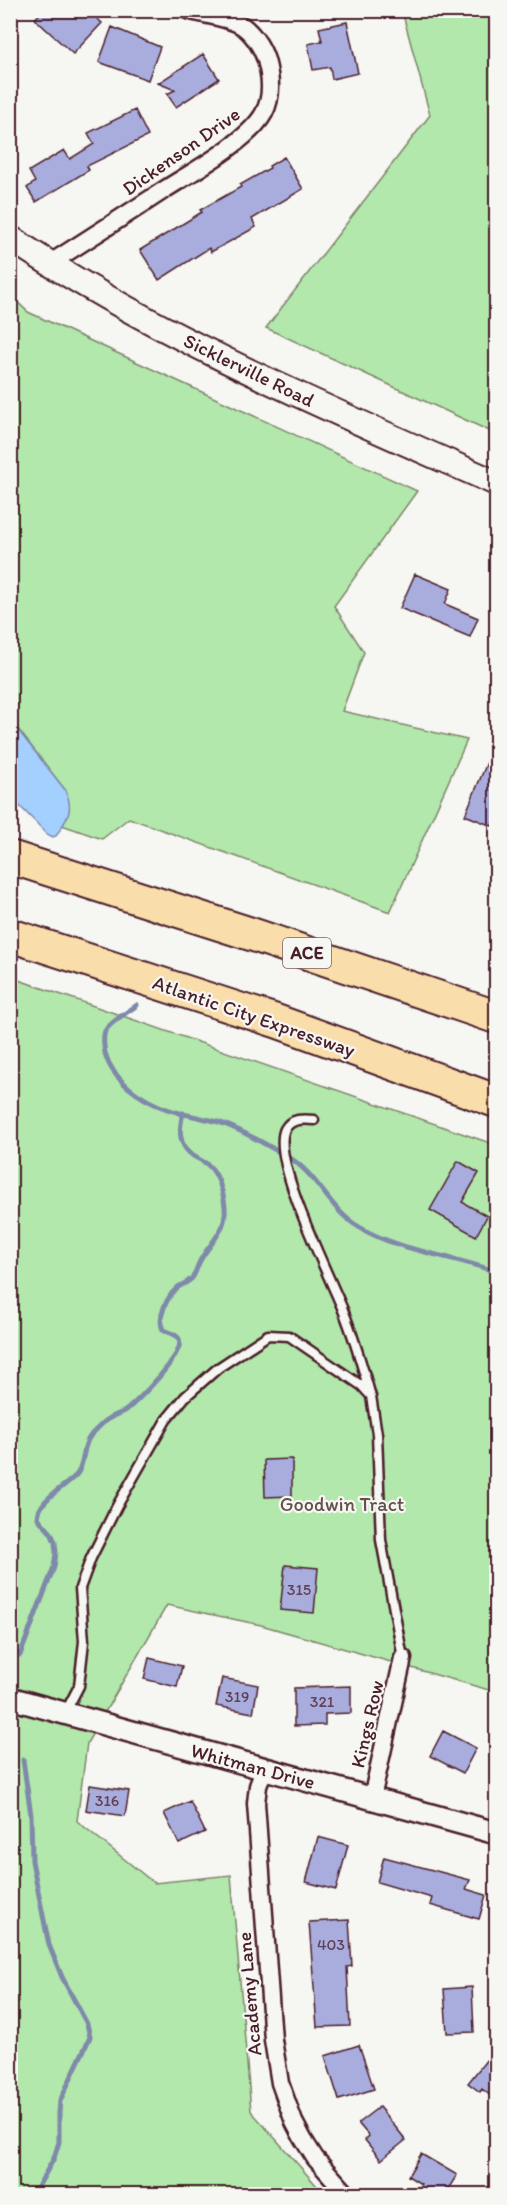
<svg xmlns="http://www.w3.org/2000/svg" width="507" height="2205" font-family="Itim,sans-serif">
<rect width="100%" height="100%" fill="#f6f6f2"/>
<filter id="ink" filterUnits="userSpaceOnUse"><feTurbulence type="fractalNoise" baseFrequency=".0167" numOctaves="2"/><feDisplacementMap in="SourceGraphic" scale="12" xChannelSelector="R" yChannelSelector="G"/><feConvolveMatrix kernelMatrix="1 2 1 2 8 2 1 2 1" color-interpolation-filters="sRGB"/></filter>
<g filter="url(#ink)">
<path fill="#b2e8ab" stroke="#7e846b" stroke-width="1.5" d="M 402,11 L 496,11 L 496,434 L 266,328 L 430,115 Z
M 10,295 L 28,312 L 417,491 L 334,606 L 364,652 L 342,711 L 467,740 L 390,912 L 129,818 L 102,839 L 59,824 L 66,791 L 11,720 Z
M 10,977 L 496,1145 L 496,1692 L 261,1625 L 167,1605 L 87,1743 L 77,1821 L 154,1883 L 231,1875 L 251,2111 L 324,2194 L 11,2194 Z"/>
<path fill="#a3d0fe" stroke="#7f89aa" stroke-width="1.5" d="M 10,720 L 66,791 C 74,813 67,818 56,836 L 53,837 L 47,834 L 11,797 Z"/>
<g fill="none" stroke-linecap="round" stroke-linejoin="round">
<path stroke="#7f89aa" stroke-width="5" d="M 137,1005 C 127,1013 111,1021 105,1031 C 102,1038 104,1046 105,1053 C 112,1080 141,1100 167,1109 C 185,1116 205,1117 224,1124 C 246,1132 268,1146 288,1157 C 318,1174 329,1210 359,1227 C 400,1252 452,1255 496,1272
M 20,1655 L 54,1567 L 56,1553 L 55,1542 L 51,1533 L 38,1518 C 38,1499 66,1487 77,1474 C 86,1462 81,1447 91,1435 C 96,1430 102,1423 108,1419 C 113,1416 119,1414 125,1411 C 137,1402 186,1353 179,1339 C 176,1333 168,1333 163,1330 C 157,1317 167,1297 177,1288 C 182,1284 188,1283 192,1278 C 196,1273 197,1266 200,1261 C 207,1247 220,1237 224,1221 C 228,1206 220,1175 208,1165 C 204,1161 197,1159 192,1155 C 178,1145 179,1129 183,1113
M 23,1760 L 31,1815 L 32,1861 L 49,1945 L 62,1977 L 87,2024 L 90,2037 L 60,2101 L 59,2113 L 59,2142 L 54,2158 L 34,2194"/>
</g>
<path fill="#a9adde" stroke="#4a1f2b" stroke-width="1.5" d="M 43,10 L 88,10 L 102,23 L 73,54 L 35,19 Z
M 347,22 L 358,73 L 332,79 L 330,67 L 313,70 L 308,44 L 322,41 L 319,28 Z
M 112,27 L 160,47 L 148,80 L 99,62 Z
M 203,54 L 219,79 L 176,107 L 167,94 L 175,90 L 158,83 Z
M 135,110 L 148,136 L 87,166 L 89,170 L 36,202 L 27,188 L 35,182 L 29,171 L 64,150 L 70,159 L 94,144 L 88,133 Z
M 284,157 L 303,189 L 252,219 L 256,227 L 211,252 L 209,248 L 159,280 L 140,250 L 202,212 L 200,210 L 241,187 L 240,185 L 270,168 L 269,166 Z
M 415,574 L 451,589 L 445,604 L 478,618 L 470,637 L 400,608 Z
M 496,741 L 496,816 L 492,826 L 465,815 Z
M 458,1161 L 479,1173 L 462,1202 L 487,1216 L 476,1236 L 430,1210 Z
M 292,1459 L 292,1496 L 265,1497 L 264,1460 Z
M 285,1565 L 318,1568 L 314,1613 L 280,1610 Z
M 149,1658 L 182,1666 L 177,1687 L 144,1679 Z
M 222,1678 L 258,1685 L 253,1713 L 216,1706 Z
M 351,1686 L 351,1713 L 325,1714 L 325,1725 L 294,1726 L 294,1688 Z
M 443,1731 L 476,1748 L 463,1773 L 430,1756 Z
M 90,1785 L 129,1791 L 125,1816 L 86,1810 Z
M 190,1801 L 205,1832 L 179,1844 L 164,1813 Z
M 318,1837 L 348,1845 L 336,1890 L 306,1882 Z
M 384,1857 L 470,1880 L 466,1889 L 486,1895 L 479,1919 L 430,1905 L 432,1898 L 377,1882 Z
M 349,1920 L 352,1966 L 347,1967 L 350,2026 L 317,2027 L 309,1922 Z
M 472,1987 L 474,2032 L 447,2033 L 444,1989 Z
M 359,2045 L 374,2089 L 339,2100 L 325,2056 Z
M 496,2048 L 496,2100 L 482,2089 L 480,2092 L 468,2083 Z
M 379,2107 L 406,2140 L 381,2160 L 365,2140 L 369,2136 L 358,2123 Z
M 421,2154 L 457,2175 L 445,2194 L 427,2194 L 417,2189 L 421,2184 L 408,2176 Z"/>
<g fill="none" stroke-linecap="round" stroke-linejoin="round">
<defs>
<path id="service" d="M 314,1120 C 304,1119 291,1118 285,1129 C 270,1159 330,1277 343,1310 C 354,1337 362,1365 370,1393
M 65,1713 L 79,1686 L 84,1641 L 80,1588 L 91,1558 L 117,1506 L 166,1420 L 185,1397 L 218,1368 L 268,1335 L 289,1336 L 362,1386 L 371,1396 L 377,1434 L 381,1540 L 403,1658"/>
<path id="minor" d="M 49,264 C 88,239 126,215 164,190 C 192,172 249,141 264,113 C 273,96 271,78 266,60 C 262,47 251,30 239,24 C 222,16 204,15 187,10
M 264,1770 L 258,1786 L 256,1803 L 273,2040 L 280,2083 L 294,2122 L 303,2139 L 315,2158 L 347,2194
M 372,1798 L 403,1658"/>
<path id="tertiary" d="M 10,1698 L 496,1833"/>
<path id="secondary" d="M 10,238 C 162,339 331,410 496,483"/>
<path id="motorway" d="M 10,857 L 254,935 L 496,1017
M 10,935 L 276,1021 L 496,1101"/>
</defs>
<use href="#service" stroke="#4a1f2b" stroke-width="13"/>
<use href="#minor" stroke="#4a1f2b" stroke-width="21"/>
<use href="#tertiary" stroke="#4a1f2b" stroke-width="26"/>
<use href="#secondary" stroke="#4a1f2b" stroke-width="28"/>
<use href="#motorway" stroke="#4a1f2b" stroke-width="36"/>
<use href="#service" stroke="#f6f6f2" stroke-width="8"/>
<use href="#minor" stroke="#f6f6f2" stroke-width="16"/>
<use href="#tertiary" stroke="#f6f6f2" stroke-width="21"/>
<use href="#secondary" stroke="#f6f6f2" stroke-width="24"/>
<use href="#motorway" stroke="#f9deab" stroke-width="32"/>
</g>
</g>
<g text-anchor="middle" stroke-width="4.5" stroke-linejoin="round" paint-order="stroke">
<g font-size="16" fill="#624258">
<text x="299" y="1595">315</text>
<text x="237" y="1702">319</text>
<text x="322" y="1707">321</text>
<text x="107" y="1806">316</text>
<text x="331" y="1950">403</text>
</g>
<rect fill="#f6f6f2" stroke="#7e6067" stroke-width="1.5" x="283" y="938" width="48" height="30" rx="4.5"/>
<g font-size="18" font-weight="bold" fill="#4a1f2b">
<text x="307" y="959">ACE</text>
</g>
<g font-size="20" fill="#4a1f2b" stroke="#f6f6f2">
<text transform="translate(181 151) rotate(-35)" y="7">Dickenson Drive</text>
<text transform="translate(249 370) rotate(26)" y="7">Sicklerville Road</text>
<text transform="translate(254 1016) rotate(19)" y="7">Atlantic City Expressway</text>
<text transform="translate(367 1724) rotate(-77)" y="7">Kings Row</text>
<text transform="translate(253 1766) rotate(15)" y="7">Whitman Drive</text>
<text transform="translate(249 1994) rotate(-95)" y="7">Academy Lane</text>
</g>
<g font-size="20" fill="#64514b" stroke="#f6f6f2">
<text x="342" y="1511">Goodwin Tract</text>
</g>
</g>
<rect width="507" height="2205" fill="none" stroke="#f6f6f2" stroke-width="36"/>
<rect x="18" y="18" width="471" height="2169" fill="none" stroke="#4a1f2b" stroke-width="2" filter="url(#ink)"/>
</svg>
